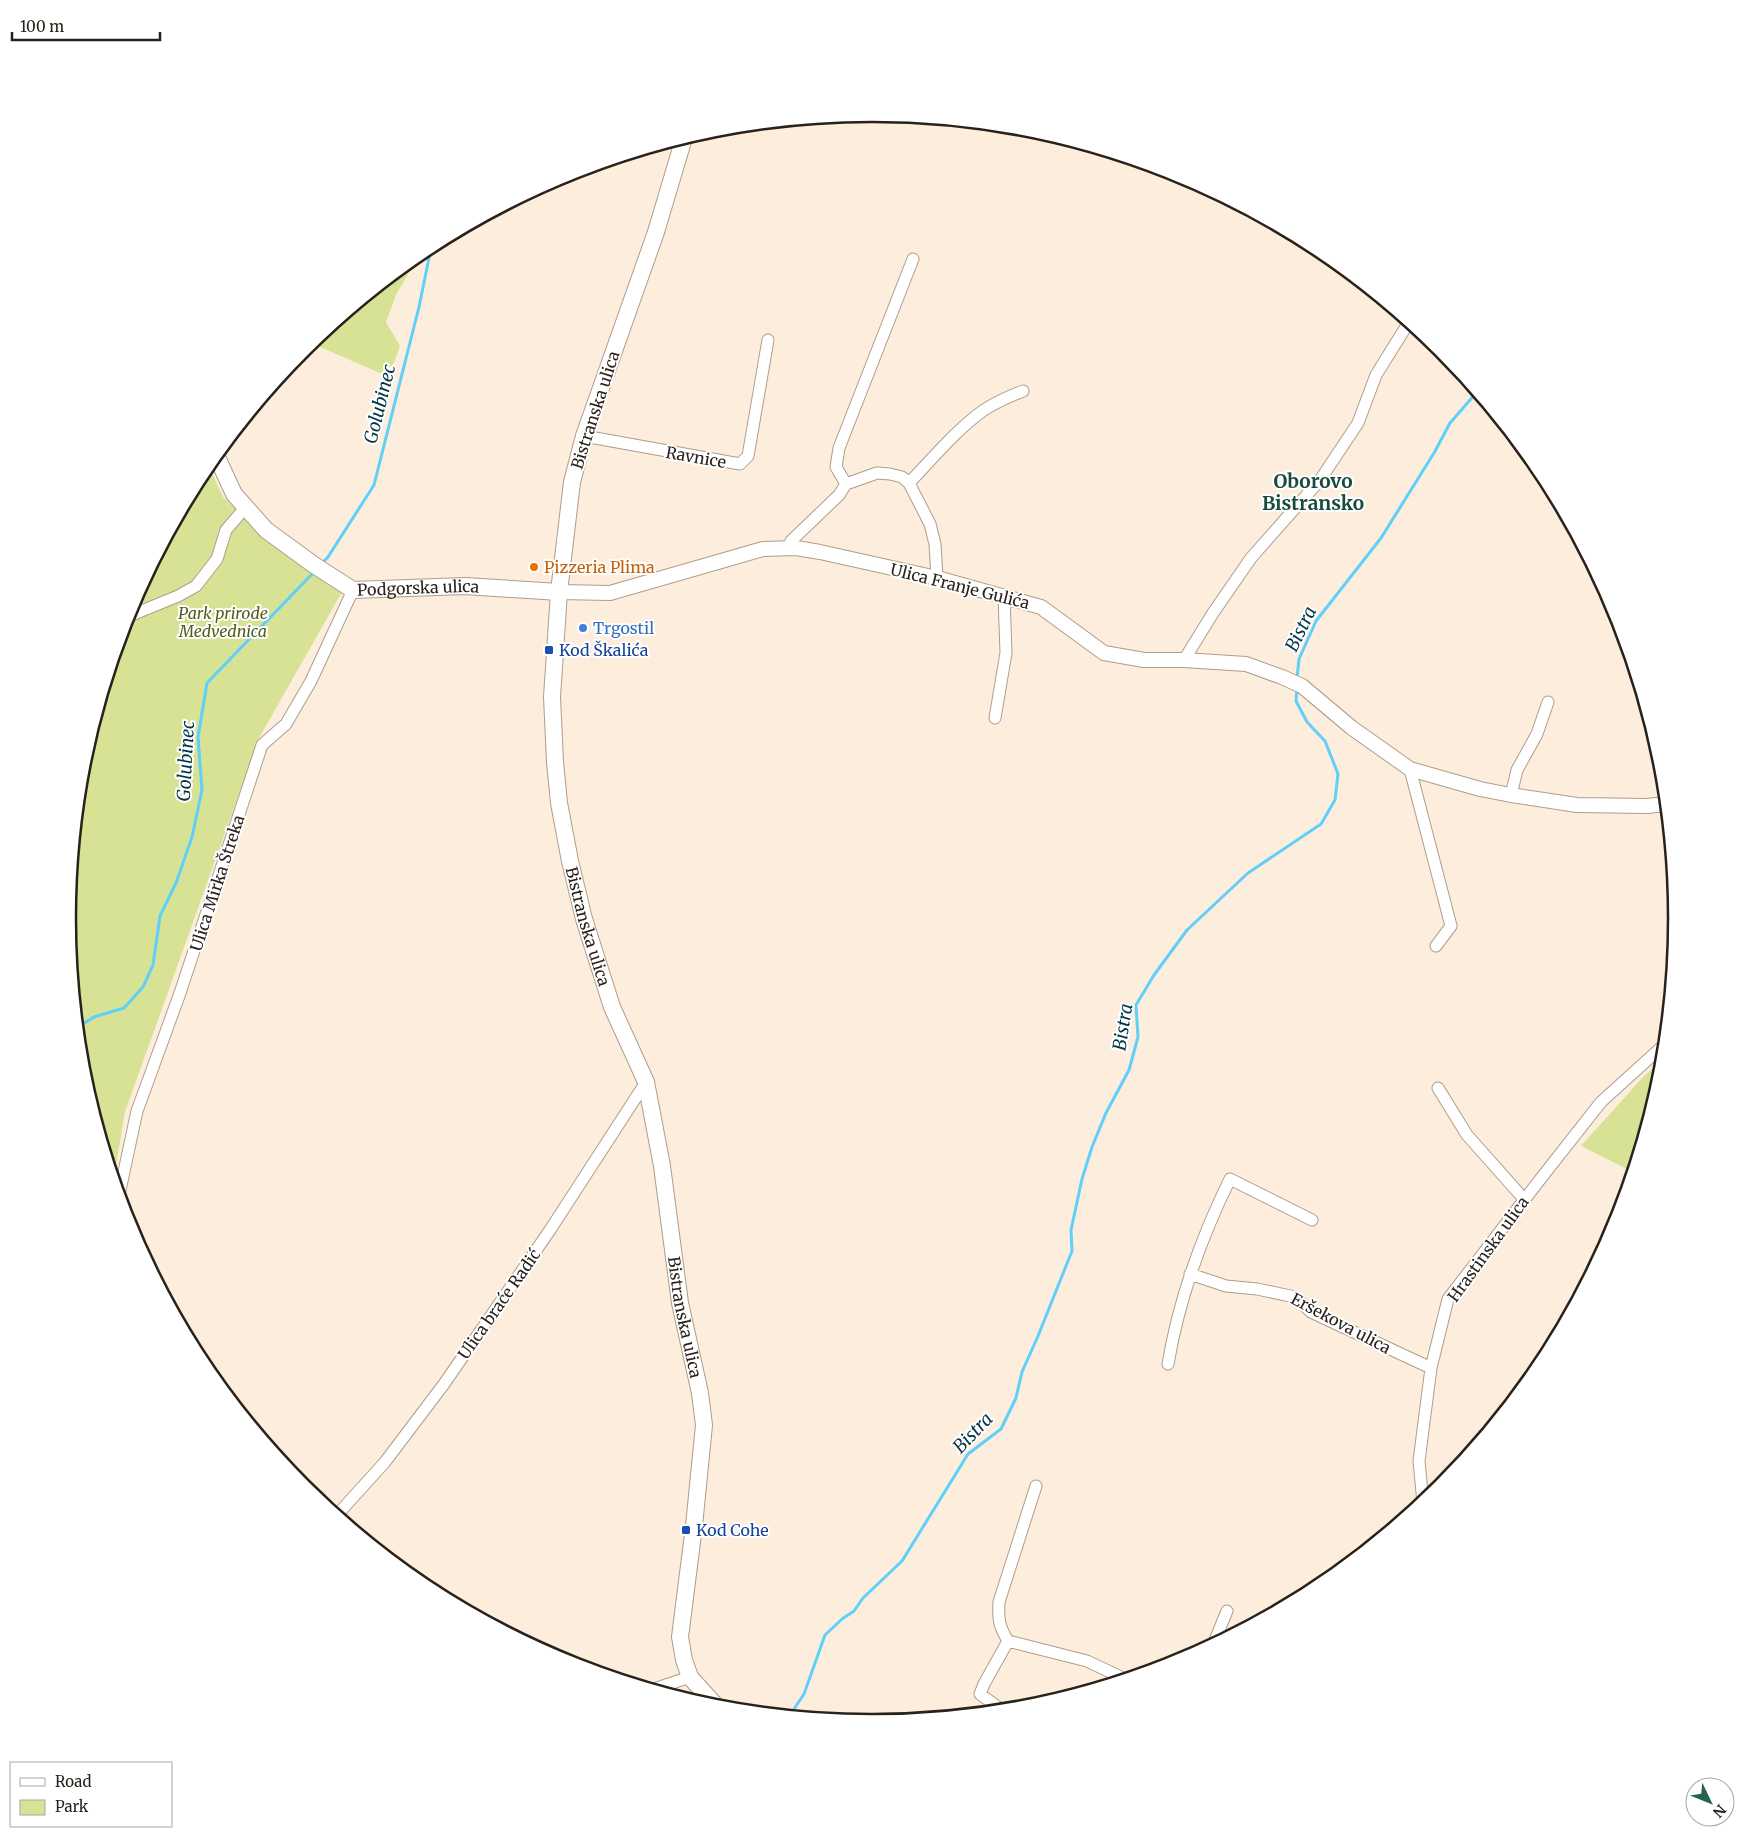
<svg xmlns="http://www.w3.org/2000/svg" width="1745" height="1837" font-family="Merriweather,serif">
<rect width="100%" height="100%" fill="#fceddd"/>
<path fill="#d7e295" d="M 414,259 L 414,263 L 396,295 L 386,322 L 400,346 L 394,363 L 382,374 L 311,343 Z
M 208,465 L 223,497 L 275,546 L 342,592 L 259,738 L 125,1112 L 114,1177 L 83,1075 L 68,918 L 83,761 L 129,610 L 203,471 Z
M 1664,1059 L 1662,1076 L 1633,1172 L 1581,1146 L 1644,1076 Z"/>
<g fill="none" stroke-linecap="round" stroke-linejoin="round">
<path stroke="#60d0fa" stroke-width="3" d="M 321,564 L 328,557 L 374,485 L 419,307 L 429,258 L 426,249
M 1297,678 L 1299,659 L 1316,621 L 1381,538 L 1434,453 L 1450,423 L 1477,392
M 78,1027 L 94,1017 L 124,1008 L 143,987 L 153,965 L 160,916 L 176,883 L 192,837 L 202,790 L 198,737 L 207,683 L 314,572
M 790,1715 L 804,1694 L 825,1635 L 842,1619 L 854,1611 L 863,1598 L 902,1561 L 968,1454 L 1001,1429 L 1016,1398 L 1022,1372 L 1038,1336 L 1072,1251 L 1071,1230 L 1082,1179 L 1092,1147 L 1106,1113 L 1129,1070 L 1138,1037 L 1136,1005 L 1154,975 L 1187,930 L 1248,873 L 1321,824 L 1335,800 L 1338,774 L 1325,741 L 1307,722 L 1296,701 L 1297,687"/>
<defs>
<path id="minor" d="M 584,436 L 740,464 L 748,456 L 768,340
M 909,483 C 932,459 958,428 984,410 C 996,402 1010,396 1023,391
M 846,484 L 877,473 L 890,474 L 902,477 L 909,483 L 930,524 L 935,544 L 937,578
M 796,548 L 791,541 L 839,495 L 846,484 L 836,467 L 839,448 L 913,259
M 127,617 L 178,596 L 196,586 L 217,559 L 226,530 L 245,508
M 1184,660 L 1213,613 L 1251,558 L 1320,480 L 1358,423 L 1376,375 L 1409,322
M 995,718 L 1006,653 L 1004,596
M 1410,769 L 1451,926 L 1436,946
M 1511,795 L 1517,770 L 1537,734 L 1548,702
M 1438,1088 L 1467,1135 L 1524,1199
M 119,1195 L 137,1111 L 179,996 L 262,745 L 286,724 L 311,681 L 353,590
M 1190,1274 L 1226,1286 L 1257,1289 L 1295,1297 L 1311,1312 L 1431,1368
M 1168,1364 C 1179,1299 1201,1238 1230,1179 L 1312,1220
M 1036,1486 L 999,1602 C 998,1620 999,1626 1008,1641 L 1087,1661 L 1125,1679
M 1423,1503 L 1419,1461 L 1431,1368 L 1448,1299 L 1542,1177 L 1601,1102 L 1665,1044
M 337,1515 L 385,1462 L 444,1384 L 550,1230 L 646,1082
M 1213,1645 L 1227,1611
M 654,1689 L 690,1677
M 1003,1711 L 980,1694 L 984,1684 L 1008,1641"/>
<path id="tertiary" d="M 559,592 L 610,593 L 763,549 L 796,548 L 820,552 L 937,578 L 1041,607 L 1104,653 L 1144,660 L 1184,660 L 1246,664 L 1282,677 L 1302,686 L 1352,728 L 1410,769 L 1480,789 L 1511,795 L 1577,805 L 1647,806 L 1666,804"/>
<g id="secondary">
<path id="s1" d="M 684,138 L 656,232 L 584,436 L 572,482 L 559,592 L 552,697 L 555,762 L 559,803 L 570,861 L 584,919 L 612,1007 L 646,1082 L 662,1166 L 680,1303 L 700,1393 L 704,1425 L 694,1526 L 680,1637 L 684,1660 L 690,1677 L 718,1708"/>
<path id="s2" d="M 216,455 L 234,494 L 266,530 L 314,565 L 353,590 L 465,586 L 559,592"/>
</g>
</defs>
<use href="#minor" stroke="#af9d8b" stroke-width="13"/>
<use href="#tertiary" stroke="#af9d8b" stroke-width="16"/>
<use href="#secondary" stroke="#af9d8b" stroke-width="18"/>
<use href="#minor" stroke="#fff" stroke-width="11"/>
<use href="#tertiary" stroke="#fff" stroke-width="14"/>
<use href="#secondary" stroke="#fff" stroke-width="16"/>
</g>
<circle fill="#e8710a" stroke="#fff" stroke-width="2" cx="534" cy="567" r="5"/>
<circle fill="#3f7fe0" stroke="#fff" stroke-width="2" cx="583" cy="628" r="5"/>
<g fill="#1a4fb4" stroke="#fff" stroke-width="2">
<rect x="544" y="645" width="10" height="10" rx="2.5"/>
<rect x="681" y="1525" width="10" height="10" rx="2.5"/>
</g>
<g text-anchor="middle" stroke-width="4" stroke-linejoin="round" paint-order="stroke">
<g font-size="16" fill="#29221b" stroke="#fff">
<text transform="translate(595 410) rotate(-72)" y="6">Bistranska ulica</text>
<text transform="translate(696 457) rotate(10)" y="6">Ravnice</text>
<text transform="translate(960 586) rotate(14)" y="6">Ulica Franje Gulića</text>
<text dy="6" stroke="none"><textPath href="#s2" startOffset="262">Podgorska ulica</textPath></text>
<text transform="translate(217 883) rotate(-72)" y="6">Ulica Mirka Štreka</text>
<text dy="6" stroke="none"><textPath href="#s1" startOffset="811">Bistranska ulica</textPath></text>
<text transform="translate(1488 1249) rotate(-54)" y="6">Hrastinska ulica</text>
<text transform="translate(499 1304) rotate(-55)" y="6">Ulica braće Radić</text>
<text dy="6" stroke="none"><textPath href="#s1" startOffset="1216">Bistranska ulica</textPath></text>
<text transform="translate(1341 1323) rotate(28)" y="6">Eršekova ulica</text>
</g>
<g font-size="16" fill="#c56008" stroke="#fff" text-anchor="start">
<text x="544" y="573">Pizzeria Plima</text>
</g>
<g font-size="16" font-style="italic" fill="#545b19" stroke="#fff">
<text x="223" y="619">Park prirode<tspan x="223" dy="18">Medvednica</tspan></text>
</g>
<g font-size="16" fill="#366cbe" stroke="#fff" text-anchor="start">
<text x="593" y="634">Trgostil</text>
</g>
<g font-size="16" fill="#164399" stroke="#fff" text-anchor="start">
<text x="559" y="656">Kod Škalića</text>
<text x="696" y="1536">Kod Cohe</text>
</g>
<g font-size="18" font-style="italic" fill="#013647" stroke="#fff">
<text transform="translate(380 404) rotate(-76)" y="6">Golubinec</text>
<text transform="translate(1301 629) rotate(-64)" y="6">Bistra</text>
<text transform="translate(186 761) rotate(-87)" y="6">Golubinec</text>
<text transform="translate(1123 1027) rotate(-81)" y="6">Bistra</text>
<text transform="translate(973 1433) rotate(-46)" y="6">Bistra</text>
</g>
<g font-size="19" font-weight="bold" fill="#184b3d" stroke="#fff">
<text x="1313" y="488">Oborovo<tspan x="1313" dy="22">Bistransko</tspan></text>
</g>
</g>
<path d="M0 0H1745V1837H0ZM76 918a796 796 0 1 1 1592 0a796 796 0 1 1-1592 0Z" fill="#fff" fill-rule="evenodd"/>
<path fill="none" stroke="#29221b" stroke-width="2.5" d="M76 918a796 796 0 1 1 1592 0a796 796 0 1 1-1592 0Z"/>
<rect x="10" y="1762" width="162" height="65" fill="#ffffff" stroke="#a9a7a4"/>
<rect x="20" y="1778" width="25" height="8" fill="#ffffff" stroke="#a9a7a4"/>
<text x="55" y="1787" font-size="15" fill="#29221b">Road</text>
<rect x="20" y="1800" width="25" height="15" fill="#d7e295" stroke="#a9a7a4"/>
<text x="55" y="1812" font-size="15" fill="#29221b">Park</text>
<g transform="translate(1710 1802) rotate(133)"><circle r="24" fill="#ffffff" stroke="#a9a7a4"/>
<path d="M0-4L9 19L0 12L-9 19Z" fill="#246452"/>
<text y="-8" font-size="14" font-weight="bold" text-anchor="middle" fill="#29221b">N</text>
</g>
<path d="M12 32v8h148v-8" fill="none" stroke="#29221b" stroke-width="2.5"/>
<text x="20" y="32" font-size="15" fill="#29221b" stroke="#ffffff" stroke-width="4" paint-order="stroke">100 m</text>
</svg>
